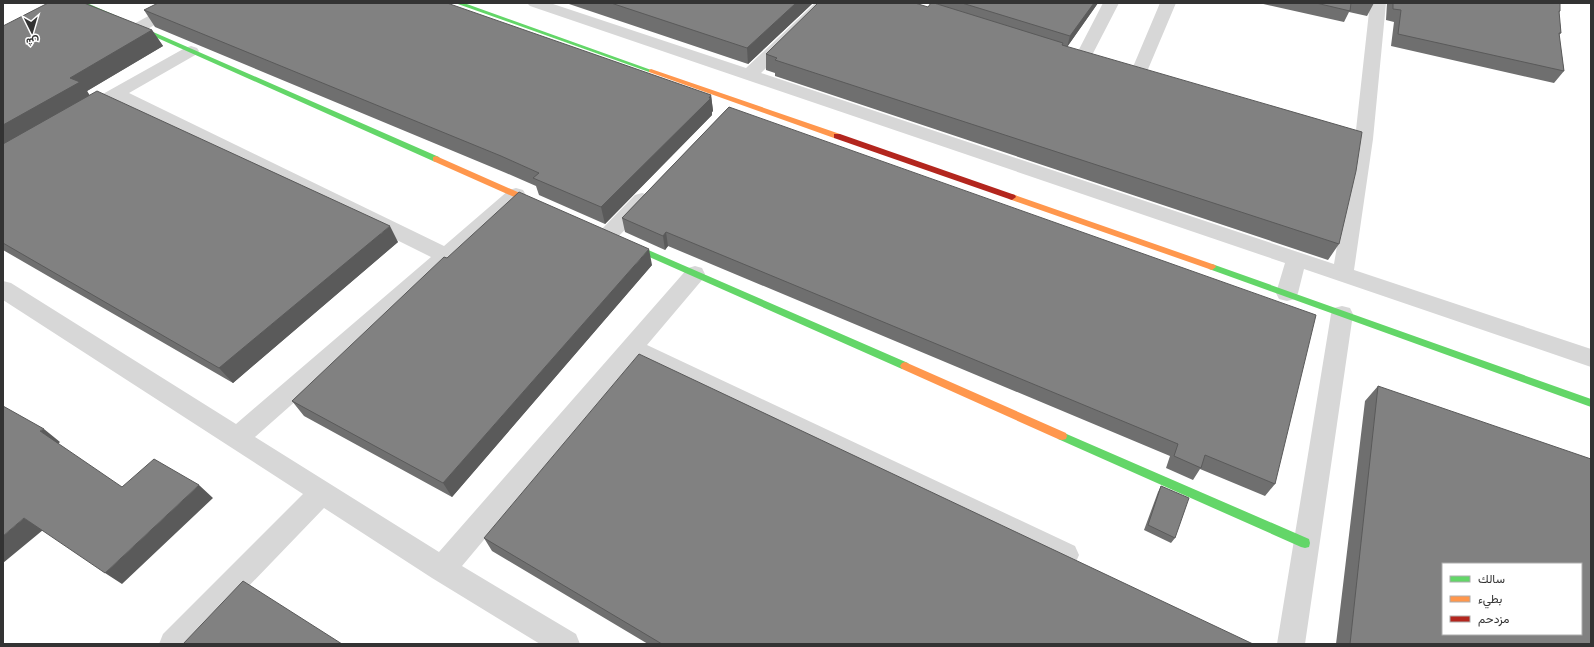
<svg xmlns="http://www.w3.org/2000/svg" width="1594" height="647" font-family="'Nunito Sans',Vazirmatn,sans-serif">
<rect width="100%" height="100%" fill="#fff"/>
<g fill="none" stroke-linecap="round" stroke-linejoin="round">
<path fill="#d7d7d7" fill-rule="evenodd" d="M 172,3 L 191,3 L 188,6 L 144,31 L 138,33 L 132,31 L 130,28 L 132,25 Z
M 527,3 L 550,3 L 746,68 L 815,3 L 832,3 L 761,73 L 1334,264 L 1355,139 L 1370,3 L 1386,3 L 1373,139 L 1354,270 L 1591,349 L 1591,367 L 1304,269 L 1298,293 L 1295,299 L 1287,301 L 1279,299 L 1276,293 L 1285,263 L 530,6 Z
M 1103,3 L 1119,3 L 1088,63 L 1082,64 L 1076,63 L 1074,59 Z
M 1160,3 L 1176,3 L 1146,74 L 1144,78 L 1138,79 L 1132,78 L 1130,74 Z
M 191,46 L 197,48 L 199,51 L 197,54 L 129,93 L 444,246 L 509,190 L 516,188 L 523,190 L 526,195 L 523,200 L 255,437 L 439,552 L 688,268 L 695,266 L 702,268 L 705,274 L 702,280 L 647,345 L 1075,546 L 1079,555 L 1075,564 L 1066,568 L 1057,564 L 635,360 L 462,566 L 576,634 L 580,644 L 540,644 L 432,578 L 324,508 L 193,644 L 159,644 L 163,634 L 303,494 L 3,300 L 3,281 L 11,283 L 236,424 L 431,257 L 117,101 L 107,104 L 101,103 L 98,99 L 101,95 L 185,48 Z
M 642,193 L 649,195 L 652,200 L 649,205 L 615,240 L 608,242 L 601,240 L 598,235 L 601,230 L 635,195 Z
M 1342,306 L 1350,308 L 1353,314 L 1305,644 L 1277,644 L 1331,314 L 1334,308 Z"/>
<path fill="#63d668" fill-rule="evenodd" d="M 79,3 L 87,3 L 439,157 L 440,159 L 436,162 L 433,161 Z
M 455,3 L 464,3 L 654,71 L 653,72 L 649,72 Z
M 623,239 L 908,363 L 910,366 L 908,369 L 902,369 L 620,244 L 619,242 L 620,240 Z
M 1212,264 L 1591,399 L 1591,407 L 1209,269 L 1208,267 L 1209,265 Z
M 1062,432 L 1309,539 L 1310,543 L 1309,547 L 1305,548 L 1301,547 L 1058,439 L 1057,436 L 1058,433 Z"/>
<path fill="#ff974d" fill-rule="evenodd" d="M 651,69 L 840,134 L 841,136 L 840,138 L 834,138 L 649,72 L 649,70 Z
M 436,156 L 547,205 L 548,207 L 547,209 L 541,209 L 433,161 L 433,157 Z
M 1012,194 L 1215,265 L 1216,267 L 1212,270 L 1209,269 L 1009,199 L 1008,197 L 1009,195 Z
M 905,362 L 1066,433 L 1067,436 L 1066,439 L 1062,440 L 1058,439 L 902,369 L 900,366 L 902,363 Z"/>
<path fill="#b3261e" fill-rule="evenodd" d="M 834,134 L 840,134 L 1015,195 L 1016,197 L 1012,200 L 1009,199 L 834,138 Z"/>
</g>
<path fill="#6f6f6f" d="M 566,3 L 813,3 L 748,64 Z
M 940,3 L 1098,3 L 1067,47 L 1339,244 L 1328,260 L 775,76 L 775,73 L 766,70 L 766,54 L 928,7 L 939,5 Z
M 1259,3 L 1374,3 L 1367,16 L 1349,12 L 1344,22 Z
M 1387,3 L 1560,3 L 1560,11 L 1559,13 L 1561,33 L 1559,35 L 1564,71 L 1554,83 L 1391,46 L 1394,22 L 1386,20 Z
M 144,10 L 711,95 L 713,111 L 712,112 L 712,115 L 605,224 L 539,195 L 536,186 L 506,173 L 155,27 Z
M 3,26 L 152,30 L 163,46 L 87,91 L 89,95 L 398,242 L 233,383 L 3,250 Z
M 729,107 L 1275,484 L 1265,496 L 1200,469 L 1193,480 L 1166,468 L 1170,456 L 668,246 L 665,250 L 625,232 L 622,218 Z
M 447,258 L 652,265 L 452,497 L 304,416 L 292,401 Z
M 1378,386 L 1591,644 L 1336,644 L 1365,401 Z
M 1161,486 L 1175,538 L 1171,543 L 1144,530 L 1158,492 Z
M 484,538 L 1253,644 L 648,644 L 492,551 Z"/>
<path fill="#5a5a5a" d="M 796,3 L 813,3 L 748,64 L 747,48 Z
M 1094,3 L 1098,3 L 1067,47 L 1070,36 Z
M 152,30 L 163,46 L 87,91 L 92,99 L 3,149 L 3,125 L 70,78 Z
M 711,95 L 713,111 L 712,112 L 712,115 L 605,224 L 601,207 Z
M 390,226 L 398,242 L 233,383 L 219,368 Z
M 666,232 L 668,246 L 665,250 L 663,236 Z
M 649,249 L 652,265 L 452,497 L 443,483 Z
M 44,429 L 60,442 L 57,445 L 40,431 Z
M 199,485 L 213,498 L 122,584 L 105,573 Z
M 24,518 L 43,530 L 3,563 L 3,536 Z"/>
<path fill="#818181" stroke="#5a5a5a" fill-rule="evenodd" d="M 48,3 L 84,3 L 152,30 L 70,78 L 80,82 L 3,125 L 3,26 Z
M 158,3 L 447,3 L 711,95 L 709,98 L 711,98 L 601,207 L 533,178 L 539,173 L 501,156 L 144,10 Z
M 611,3 L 796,3 L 747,48 Z
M 818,3 L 915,3 L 928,7 L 931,3 L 934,3 L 1063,43 L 1062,45 L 1362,132 L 1356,171 L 1339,244 L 775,60 L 777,58 L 766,54 Z
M 962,3 L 1094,3 L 1070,36 Z
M 1316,3 L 1351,3 L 1350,11 Z
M 1393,3 L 1560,3 L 1560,11 L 1559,11 L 1561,33 L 1559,33 L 1564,71 L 1398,34 L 1401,10 L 1393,9 Z
M 97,91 L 390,226 L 219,368 L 3,243 L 3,144 Z
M 729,107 L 1316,315 L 1275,484 L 1205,455 L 1201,468 L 1174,456 L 1178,444 L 666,232 L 663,236 L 622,218 Z
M 519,192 L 649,249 L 443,483 L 292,401 L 444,257 L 447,258 Z
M 639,354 L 1253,644 L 662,644 L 484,538 Z
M 1378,386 L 1591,459 L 1591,644 L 1350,644 ZM 1443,564 L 1581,564 L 1581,634 L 1443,634 Z
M 3,406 L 44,429 L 40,431 L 122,487 L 154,459 L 199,485 L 105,573 L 24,518 L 3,536 Z
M 1161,486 L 1189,498 L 1175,538 L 1148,525 Z
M 243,581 L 342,644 L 183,644 Z"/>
<rect width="1594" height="647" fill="none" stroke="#333333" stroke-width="8"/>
<rect x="1442" y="563" width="140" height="72" fill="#ffffff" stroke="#adadad"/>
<rect x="1450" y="576" width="20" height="6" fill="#63d668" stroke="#adadad"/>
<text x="1478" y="583" font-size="12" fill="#333333">سالك</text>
<rect x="1450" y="596" width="20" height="6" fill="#ff974d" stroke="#adadad"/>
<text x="1478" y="603" font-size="12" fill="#333333">بطيء</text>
<rect x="1450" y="616" width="20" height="6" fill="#b3261e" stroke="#adadad"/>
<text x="1478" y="623" font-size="12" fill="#333333">مزدحم</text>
<g transform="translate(32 32) rotate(175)" stroke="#ffffff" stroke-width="3" paint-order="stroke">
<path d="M0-3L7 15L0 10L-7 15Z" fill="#333333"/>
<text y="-6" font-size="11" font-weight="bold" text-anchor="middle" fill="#333333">ش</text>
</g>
</svg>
